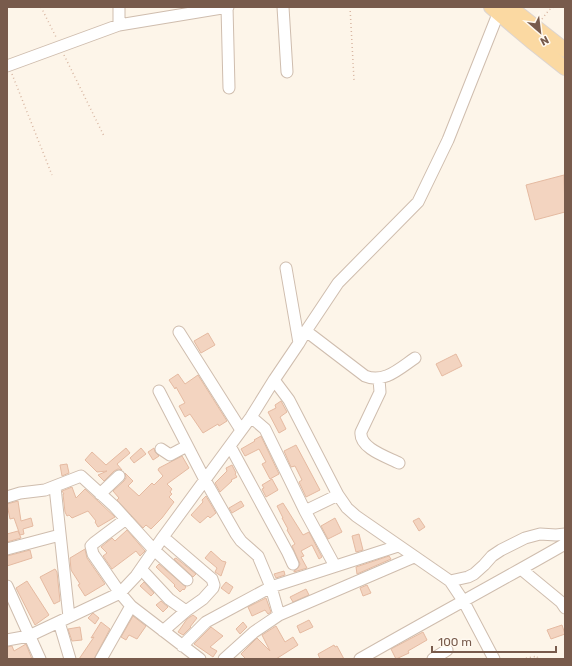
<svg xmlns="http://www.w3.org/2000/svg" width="572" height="666" font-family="Rubik,sans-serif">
<rect width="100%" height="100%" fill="#fdf5e9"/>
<path fill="#f3d4c0" stroke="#e5baa1" d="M 564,175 L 565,212 L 535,220 L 526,185 Z
M 208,333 L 215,345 L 201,353 L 194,341 Z
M 456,354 L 462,366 L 442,376 L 436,364 Z
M 178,374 L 185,384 L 198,375 L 227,421 L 219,426 L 218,424 L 203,433 L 190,414 L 185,417 L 179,406 L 185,403 L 176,387 L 175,389 L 169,380 Z
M 281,401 L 287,412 L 280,417 L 286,429 L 279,433 L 268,412 L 276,408 L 275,405 Z
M 261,436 L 279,474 L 270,479 L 262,464 L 266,462 L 259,449 L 245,456 L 241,449 L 255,441 L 254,440 Z
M 296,445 L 320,490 L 306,497 L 299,482 L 302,480 L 295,466 L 291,467 L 284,451 Z
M 126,448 L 130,453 L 117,464 L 122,470 L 118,469 L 114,471 L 104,481 L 98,475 L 107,471 L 97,472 L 85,460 L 92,452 L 106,465 Z
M 141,448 L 146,454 L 134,463 L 130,458 Z
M 154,448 L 155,452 L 159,456 L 153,460 L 148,452 Z
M 182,456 L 189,468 L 167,484 L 172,489 L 170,492 L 172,494 L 169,497 L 174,502 L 162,518 L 151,529 L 146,525 L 143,528 L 117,500 L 119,498 L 113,491 L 124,481 L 126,478 L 125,473 L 133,481 L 128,486 L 139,496 L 152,483 L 154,485 L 163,476 L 158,470 L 159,468 Z
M 67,464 L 69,473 L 62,476 L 60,465 Z
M 232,465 L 236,473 L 235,474 L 237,477 L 231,480 L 232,481 L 220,492 L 215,483 L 227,471 L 226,468 Z
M 272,479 L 278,490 L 266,497 L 262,489 L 264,488 L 262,485 Z
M 72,487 L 76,498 L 85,489 L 115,517 L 98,527 L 95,522 L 96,521 L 88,511 L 72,518 L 69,515 L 67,516 L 65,512 L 63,494 L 64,494 L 62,491 Z
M 206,496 L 216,513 L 210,518 L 208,516 L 200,523 L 191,515 L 203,502 L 202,500 Z
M 18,501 L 21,521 L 31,518 L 33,526 L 23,529 L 24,534 L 20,535 L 14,518 L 10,519 L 7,504 Z
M 241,501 L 244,506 L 232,513 L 229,508 Z
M 283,503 L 303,535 L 309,532 L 322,557 L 319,559 L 312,545 L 301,551 L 304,556 L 301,557 L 307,568 L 294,572 L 294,571 L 298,568 L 300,564 L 292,546 L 295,544 L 287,530 L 288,529 L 282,518 L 283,518 L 277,506 Z
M 335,518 L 342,532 L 328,539 L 321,526 Z
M 419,518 L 425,527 L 419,531 L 413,521 Z
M 127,530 L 145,551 L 140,556 L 136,551 L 112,569 L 103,556 L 107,553 L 101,547 L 112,538 L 115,541 Z
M 18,531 L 21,538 L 7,542 L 7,534 Z
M 359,534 L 363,550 L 356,552 L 352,536 Z
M 85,549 L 87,558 L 105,584 L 85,596 L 78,585 L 80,584 L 71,570 L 70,558 Z
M 30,550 L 32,558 L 7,566 L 7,556 Z
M 211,551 L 222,561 L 226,562 L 221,576 L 215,572 L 217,568 L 205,558 Z
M 389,556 L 391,559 L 357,574 L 356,567 Z
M 176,558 L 196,574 L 193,577 L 174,559 Z
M 159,564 L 186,587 L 184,590 L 183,589 L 180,592 L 174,586 L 175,585 L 156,567 Z
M 55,569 L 57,572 L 60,601 L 54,604 L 40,577 Z
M 284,571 L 285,575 L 276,578 L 274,574 Z
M 27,581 L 49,615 L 35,625 L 16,588 Z
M 144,582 L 154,593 L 151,596 L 140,586 Z
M 226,582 L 233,587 L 229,594 L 221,588 Z
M 367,585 L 371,593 L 363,596 L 360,588 Z
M 306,589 L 309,595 L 293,602 L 290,597 Z
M 266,598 L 271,612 L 268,614 L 265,610 L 252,616 L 248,607 Z
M 161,601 L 168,607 L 163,612 L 156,605 Z
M 93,613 L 99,618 L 95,624 L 88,618 Z
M 193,615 L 197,618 L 190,627 L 191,627 L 183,635 L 178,632 L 187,619 Z
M 133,616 L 146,626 L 137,639 L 129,635 L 126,640 L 121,637 Z
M 309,620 L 313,627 L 300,633 L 297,626 Z
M 101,622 L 110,629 L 94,659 L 79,659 L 94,637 L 91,638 Z
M 243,622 L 247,627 L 240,634 L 236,629 Z
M 562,625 L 565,634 L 551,639 L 547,630 Z
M 276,626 L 285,642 L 293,637 L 298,645 L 276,659 L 246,659 L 241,654 L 257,638 L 270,651 L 262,635 Z
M 80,627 L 82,640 L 72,641 L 68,629 Z
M 211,627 L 223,636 L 210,647 L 217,651 L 213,657 L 194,644 Z
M 423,632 L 427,640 L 408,651 L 409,653 L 396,659 L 391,649 Z
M 26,644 L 32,659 L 7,659 L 7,647 L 12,646 L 14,651 Z
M 334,645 L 335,647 L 337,646 L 344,659 L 320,659 L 318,654 Z"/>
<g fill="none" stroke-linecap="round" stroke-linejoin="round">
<defs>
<path id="minor" d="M 119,7 L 119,25
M 227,7 L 229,88
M 283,7 L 287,72
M 7,66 L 119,25 L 228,7
M 286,268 L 299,343
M 306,331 L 365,376 C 384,384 400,368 415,358
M 179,332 L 241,430
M 379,379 L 380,392 L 361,432 C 359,448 387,457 399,463
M 274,380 L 289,400 L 338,495 L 305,511
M 159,391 L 205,480 L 236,534 L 241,541 L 258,556 L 271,587 L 279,615
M 251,417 L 265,429 L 305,511 L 335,566
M 230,446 L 288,553 L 293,564
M 161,449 L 170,455 L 187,446
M 55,487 L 69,617
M 100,494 L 119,476
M 338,495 L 347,508 L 356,516 L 450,581 L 464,602 L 494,659
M 7,497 L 20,493 L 45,490 L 81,476 L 114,506 L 154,550 L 187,580
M 126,519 L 94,543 L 91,546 L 93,554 L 120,593 L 131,606 L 200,659
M 7,549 L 60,535
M 141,569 L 169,599 L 186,611
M 521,569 L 561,602 L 565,608
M 450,581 L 468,577 L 474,574 L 484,565 L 492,556 L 501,550 L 525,538 L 540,534 L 556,535 L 565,534
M 7,586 L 40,659
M 59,622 L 70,659
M 163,631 L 186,611 L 203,599 L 213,588 L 214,585 L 212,579 L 163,537
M 7,640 L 29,636 L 120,593 L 136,576 L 163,537 L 251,417 L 274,380 L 299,343 L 306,331 L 338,283 L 418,202 L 448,140 L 498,14
M 182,646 L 206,622 L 271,587 L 398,546
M 101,659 L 131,606
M 224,659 L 254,632 L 279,615 L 414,557
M 360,659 C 428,620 497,583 565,544
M 433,659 L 447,650"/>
<path id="major" d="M 491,7 L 531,41 L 565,68
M 510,7 L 565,50"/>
</defs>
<use href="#minor" stroke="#cfbdae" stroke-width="13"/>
<use href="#major" stroke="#dcd4d0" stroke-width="16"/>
<path stroke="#d8b7a3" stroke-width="1.5" stroke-dasharray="1 3" stroke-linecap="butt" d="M 41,7 L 57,39
M 350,7 L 354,80
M 542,19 L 549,10 L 554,7
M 64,55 L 104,136
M 12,74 L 52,175
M 522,659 L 537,656 L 538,659"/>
<use href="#minor" stroke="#fff" stroke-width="11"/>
<use href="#major" stroke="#fbd9a2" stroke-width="14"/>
</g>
<rect width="572" height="666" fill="none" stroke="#785b4c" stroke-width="16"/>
<g transform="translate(540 32) rotate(152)" stroke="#fff9f0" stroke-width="3" paint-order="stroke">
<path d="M0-3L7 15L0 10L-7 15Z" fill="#785b4c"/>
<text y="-6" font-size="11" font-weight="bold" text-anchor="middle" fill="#785b4c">N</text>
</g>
<path d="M432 646v6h124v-6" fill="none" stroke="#785b4c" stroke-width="2"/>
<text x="438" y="646" font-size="12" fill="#785b4c" stroke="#fff9f0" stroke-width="3" paint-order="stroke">100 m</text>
</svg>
